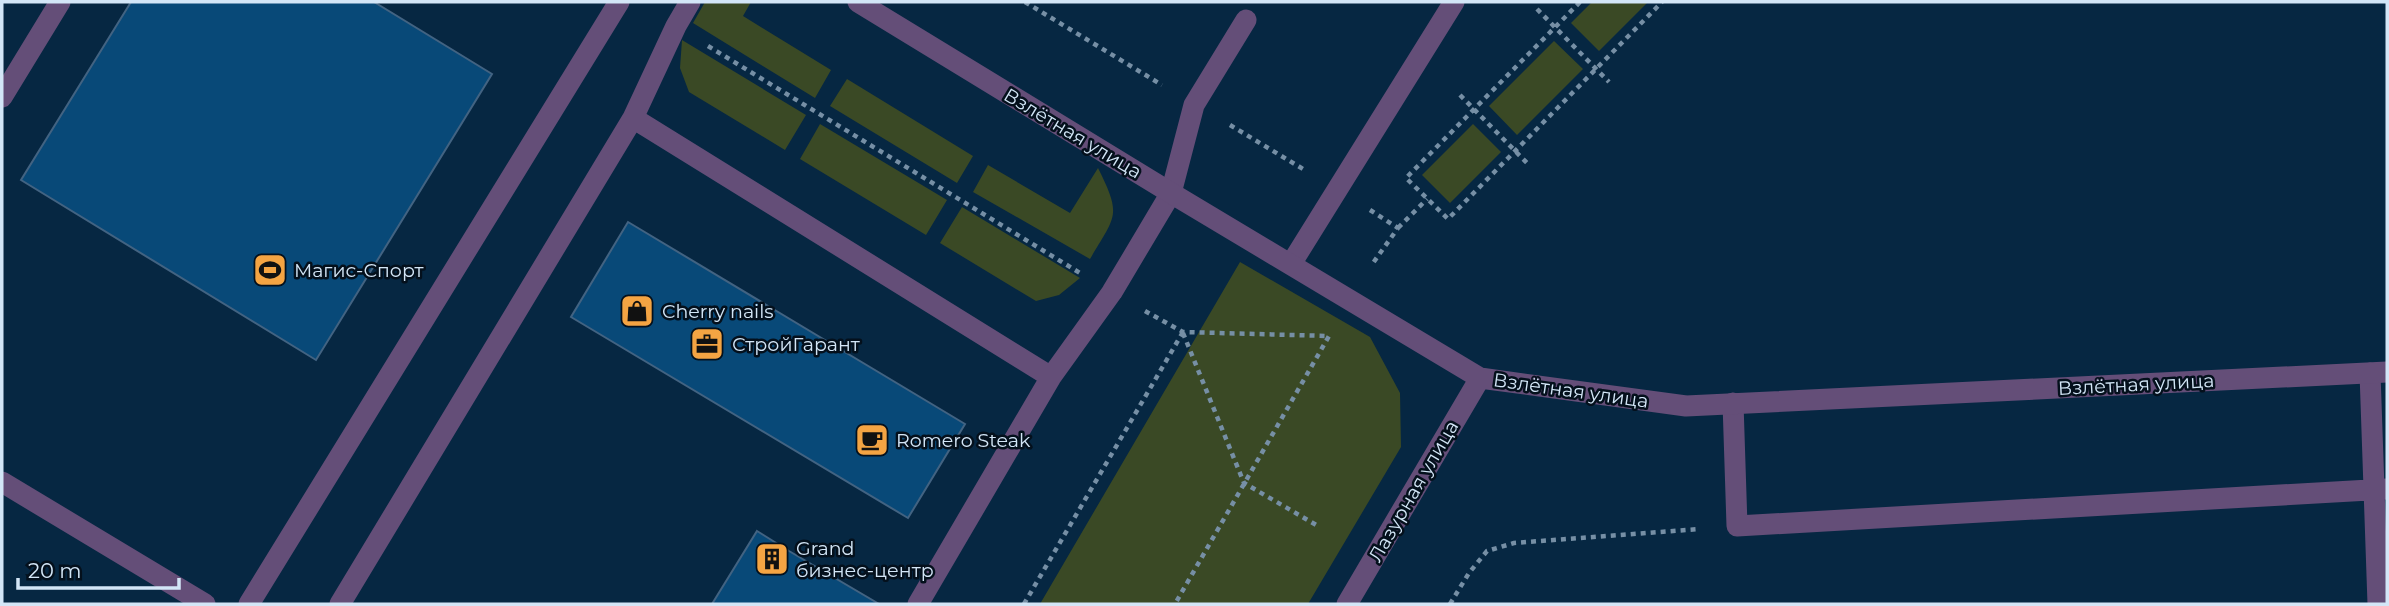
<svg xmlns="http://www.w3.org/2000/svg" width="2389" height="606" font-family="Montserrat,sans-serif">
<rect width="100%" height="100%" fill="#062742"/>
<path fill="#3a4925" d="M 705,2 L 751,2 L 743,16 L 831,70 L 815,98 L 693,23 Z
M 1592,2 L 1648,2 L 1599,51 L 1571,23 Z
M 682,40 L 806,115 L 785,150 L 689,92 L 680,68 Z
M 1554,41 L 1583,69 L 1517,135 L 1489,106 Z
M 847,79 L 973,156 L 957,183 L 830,106 Z
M 820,124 L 947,200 L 926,235 L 800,159 Z
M 1473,124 L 1501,152 L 1450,203 L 1422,175 Z
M 988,165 L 1070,213 L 1098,168 C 1122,216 1116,215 1090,259 L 973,192 Z
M 962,207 L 1080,278 L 1059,295 L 1036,301 L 940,243 Z
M 1240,262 L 1370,337 L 1400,393 L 1401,447 L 1308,604 L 1040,604 Z"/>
<path fill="#084978" stroke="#426382" stroke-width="2" d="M 131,2 L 374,2 L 492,74 L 316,360 L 21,180 Z
M 628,222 L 965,424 L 908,518 L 571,317 Z
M 757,531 L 789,551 L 879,604 L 712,604 Z"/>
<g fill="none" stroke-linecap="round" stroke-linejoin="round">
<path stroke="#768fa5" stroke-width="4.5" stroke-dasharray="5 5" stroke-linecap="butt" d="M 1025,2 L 1162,85
M 1580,2 L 1406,178 L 1448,219 L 1662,2
M 1537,9 L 1609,82
M 708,46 L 1080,273
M 1460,95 L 1527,163
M 1230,125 L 1303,169
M 1370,210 L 1398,228 L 1373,263
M 1398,228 L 1427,199
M 1145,311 L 1183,332 L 1329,336 L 1175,604
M 1183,333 L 1244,483 L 1318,526
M 1024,604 L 1183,332
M 1450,604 L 1469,573 L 1487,551 L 1514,543 L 1700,529"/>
<path stroke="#644e78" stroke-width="21" d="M 2,97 L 60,2
M 633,118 L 1051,377
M 1291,264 L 1454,2
M 2370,373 L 2378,604
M 1733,403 L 1737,526 L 2387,489
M 2,482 L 205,604
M 249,604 L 619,2
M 340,604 L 633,118 L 676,26 L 690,2
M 918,604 L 1051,377 L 1112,292 L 1171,193 L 1194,105 L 1246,20"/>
<path stroke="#644e78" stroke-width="21" d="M 858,2 L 1171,193 L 1480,378 L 1686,406 L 2387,372
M 1347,604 L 1480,378"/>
</g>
<defs>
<symbol id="stadium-square" viewBox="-11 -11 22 22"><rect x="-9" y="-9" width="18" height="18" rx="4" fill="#f4a443" stroke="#04101c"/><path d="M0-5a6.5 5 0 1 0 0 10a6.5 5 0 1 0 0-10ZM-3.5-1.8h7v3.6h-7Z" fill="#111"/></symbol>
<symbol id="shop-square" viewBox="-11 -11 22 22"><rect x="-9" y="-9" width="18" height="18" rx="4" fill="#f4a443" stroke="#04101c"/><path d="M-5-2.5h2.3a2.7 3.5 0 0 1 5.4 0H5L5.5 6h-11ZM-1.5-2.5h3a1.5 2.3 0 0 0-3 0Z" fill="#111"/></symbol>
<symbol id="office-square" viewBox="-11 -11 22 22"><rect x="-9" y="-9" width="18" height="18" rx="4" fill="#f4a443" stroke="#04101c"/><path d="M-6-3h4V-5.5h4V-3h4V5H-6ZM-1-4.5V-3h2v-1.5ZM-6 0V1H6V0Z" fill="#111"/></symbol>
<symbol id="cafe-square" viewBox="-11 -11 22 22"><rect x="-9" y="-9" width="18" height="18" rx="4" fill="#f4a443" stroke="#04101c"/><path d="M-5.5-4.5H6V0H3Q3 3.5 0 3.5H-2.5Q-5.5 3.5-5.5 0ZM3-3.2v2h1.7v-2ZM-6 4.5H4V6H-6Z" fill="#111"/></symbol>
<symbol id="building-square" viewBox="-11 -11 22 22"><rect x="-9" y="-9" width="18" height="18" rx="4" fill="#f4a443" stroke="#04101c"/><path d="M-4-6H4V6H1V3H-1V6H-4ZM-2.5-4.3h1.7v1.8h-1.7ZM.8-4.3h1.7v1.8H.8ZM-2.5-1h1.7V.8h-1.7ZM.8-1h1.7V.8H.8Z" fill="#111"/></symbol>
</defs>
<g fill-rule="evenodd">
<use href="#stadium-square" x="251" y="251" width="38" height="38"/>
<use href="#shop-square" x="618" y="292" width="38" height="38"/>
<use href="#office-square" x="688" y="325" width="38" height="38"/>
<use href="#cafe-square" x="853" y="421" width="38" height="38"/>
<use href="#building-square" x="753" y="540" width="38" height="38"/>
</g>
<g text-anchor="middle" stroke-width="5" stroke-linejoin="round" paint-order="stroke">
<g font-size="19" fill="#d3e6f7" stroke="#04101c">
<text transform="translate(1073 133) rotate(31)" y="7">Взлётная улица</text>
<text transform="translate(2136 384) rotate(-3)" y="7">Взлётная улица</text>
<text transform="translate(1571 390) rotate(8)" y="7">Взлётная улица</text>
<text transform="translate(1413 491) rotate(-60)" y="7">Лазурная улица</text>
</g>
<g font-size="19" fill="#d3e6f7" stroke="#04101c" text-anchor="start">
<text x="294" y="277">Магис-Спорт</text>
<text x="662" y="318">Cherry nails</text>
<text x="732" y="351">СтройГарант</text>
<text x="896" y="447">Romero Steak</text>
<text x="796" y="555">Grand<tspan x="796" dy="22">бизнес-центр</tspan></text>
</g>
</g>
<rect width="2389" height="606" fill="none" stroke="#d3e6f7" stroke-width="7"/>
<path d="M18 578v10h161v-10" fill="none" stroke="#d3e6f7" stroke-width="3.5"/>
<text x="28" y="578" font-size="21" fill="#d3e6f7" stroke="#04101c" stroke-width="5" paint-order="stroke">20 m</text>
</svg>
